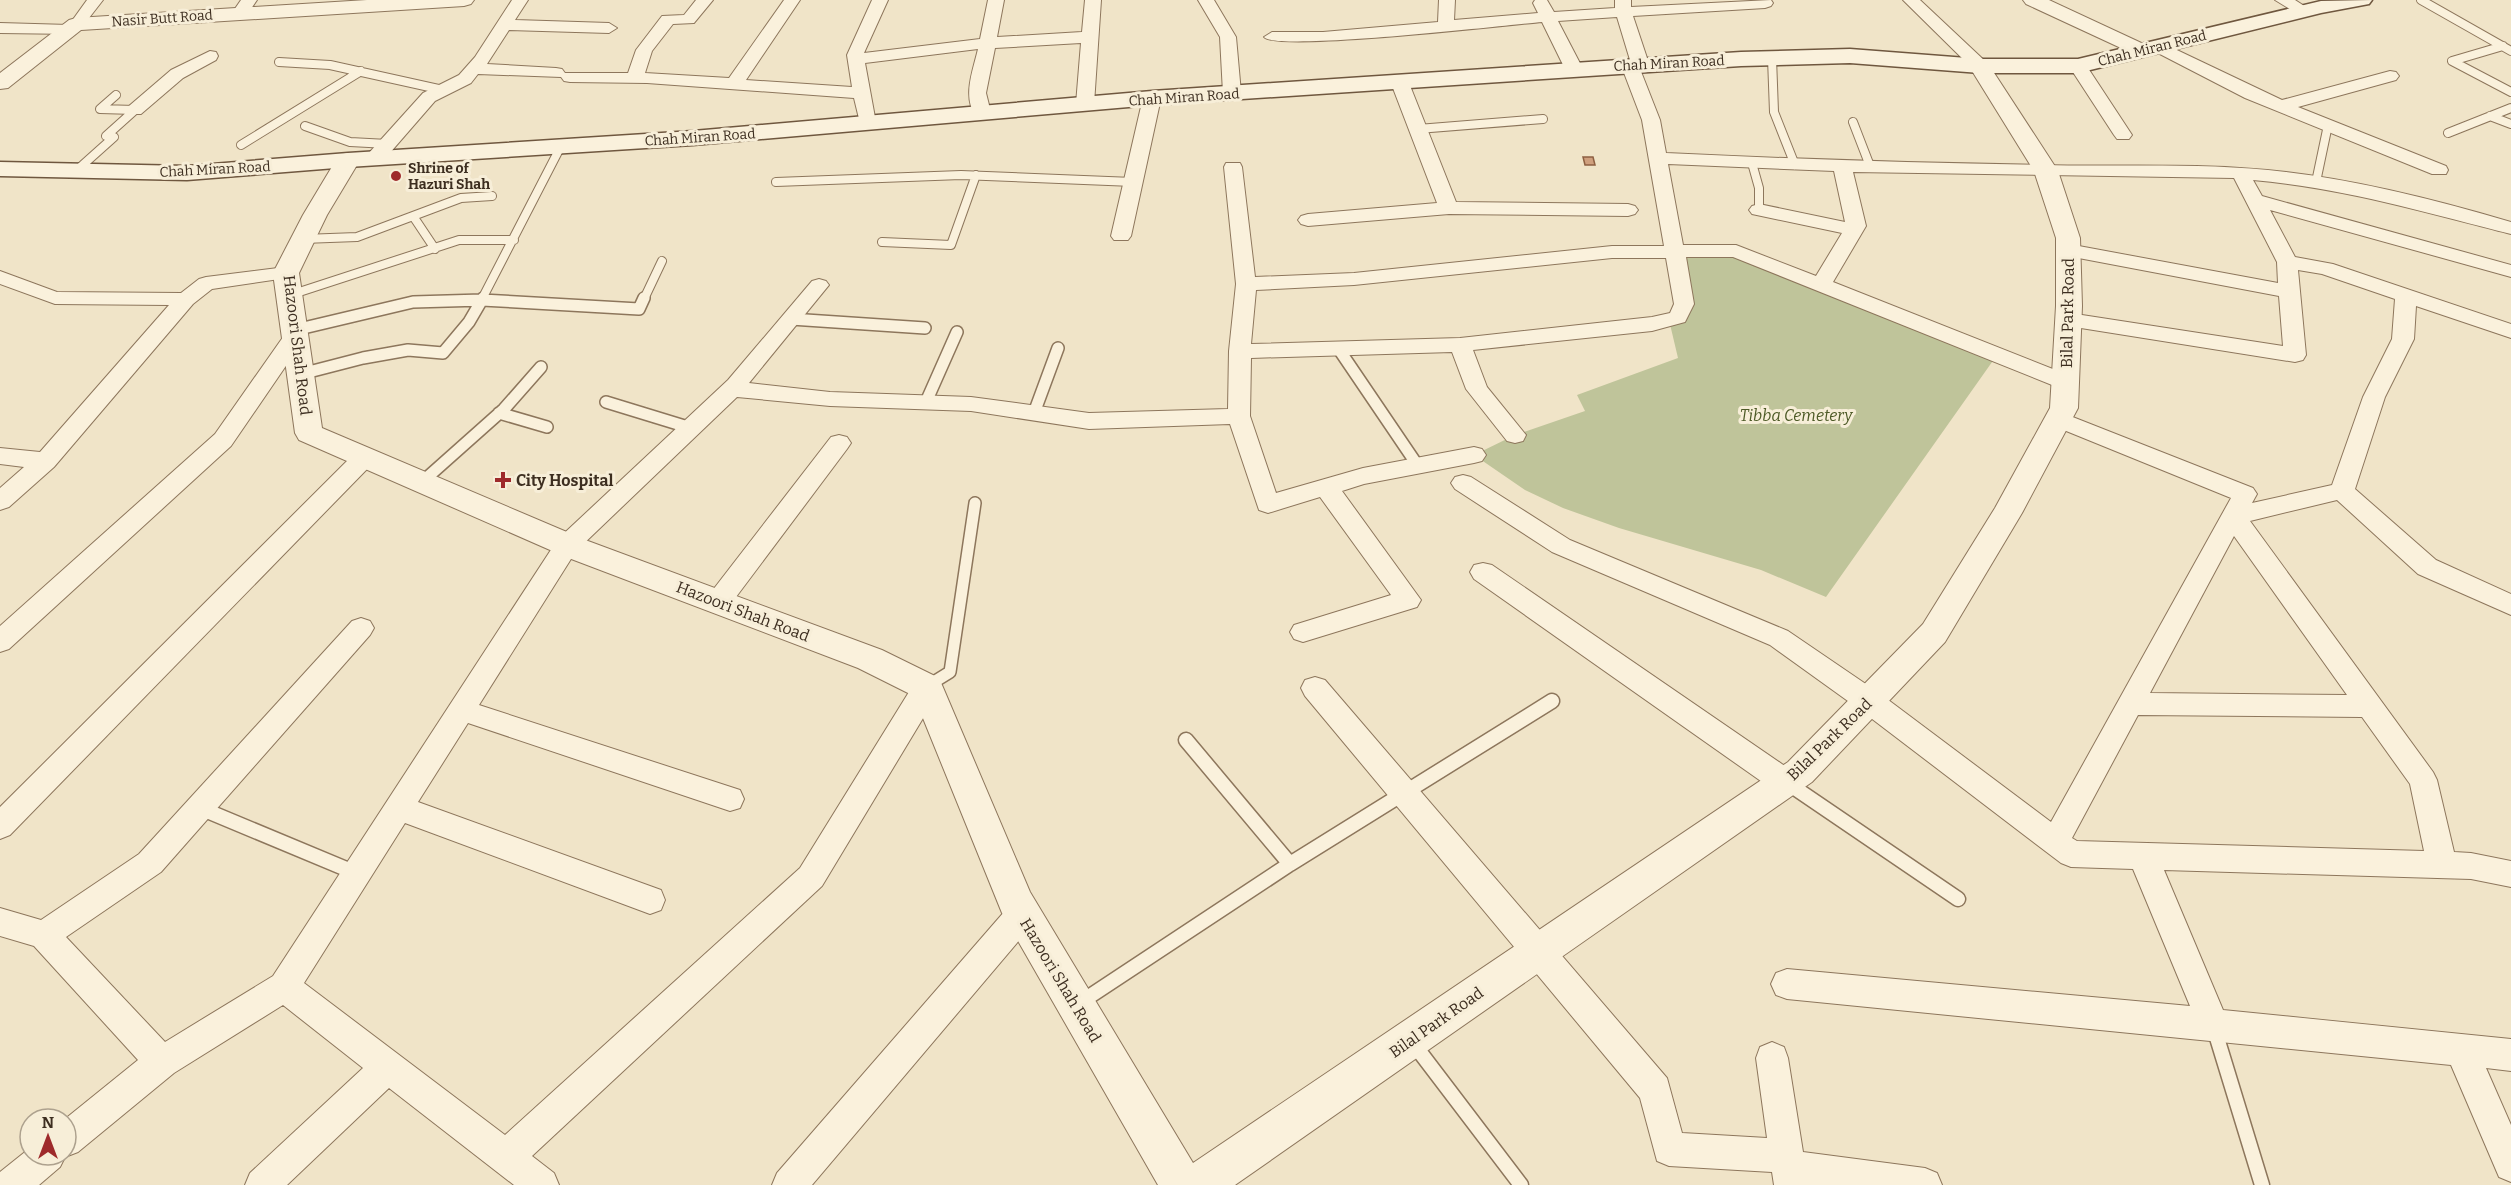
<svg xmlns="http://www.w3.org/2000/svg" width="2511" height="1185" font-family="Bitter,serif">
<rect width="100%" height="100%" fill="#f0e4c8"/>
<path fill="#bfc49a" d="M 1675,251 L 1736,251 L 1997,355 L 1826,597 L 1761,570 L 1619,528 L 1563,508 L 1525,490 L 1474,455 L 1515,435 L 1585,411 L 1577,395 L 1678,358 L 1669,320 L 1678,317 Z"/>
<path fill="#cf9f7d" stroke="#8d5f41" stroke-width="1.5" d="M 1583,157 L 1593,157 L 1595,165 L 1585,165 Z"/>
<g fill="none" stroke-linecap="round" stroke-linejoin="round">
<defs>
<path id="service-far2" d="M 2421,0 L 2511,51
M 2503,46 L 2452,61 L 2511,92
M 1772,58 L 1774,112 L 1795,165
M 279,62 L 330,65 L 443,90
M 2490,116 L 2511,124
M 1853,122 L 1870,166
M 305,126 L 350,142 L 388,144
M 1418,129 L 1543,119
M 2448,133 L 2511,108
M 241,145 L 361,71
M 1752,163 L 1759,188 L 1759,210
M 76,171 L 114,137 L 106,136 L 135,110 L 100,109 L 116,95
M 776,182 L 961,175 L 1133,182
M 2316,182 L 2328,125
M 413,216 L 435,249
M 303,239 L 357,237 L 461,198 L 492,196
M 882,242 L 951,245 L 976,175
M 290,295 L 459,240 L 514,240
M 482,299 L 561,146
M 644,299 L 662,261"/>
<path id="service-far1" d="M 791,319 L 925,328
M 295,330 L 413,302 L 482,300 L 639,309 L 644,298
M 1338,348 L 1418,466
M 301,374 L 363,358 L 408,350 L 443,353 L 469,322 L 483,298
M 606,402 L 691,428
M 926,402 L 957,332
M 499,413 L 547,427
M 1034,413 L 1058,348
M 422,482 L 504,409 L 541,367
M 929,685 L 950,672 L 975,503"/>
<path id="service" d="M 927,687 L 932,684
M 1786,782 L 1958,899
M 200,808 L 356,873
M 1290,864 L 1552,701
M 1078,1004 L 1290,864 L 1186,740
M 2214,1028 L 2262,1185
M 1413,1043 L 1521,1185"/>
<path id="minor" d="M 87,0 L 103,0 L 82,27 L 75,29 L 74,34 L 0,33 L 0,23 L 69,25 Z
M 241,0 L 257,0 L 246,16 L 240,18 L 232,13 Z
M 512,0 L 528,0 L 515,20 L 609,23 L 617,28 L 609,33 L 509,30 L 487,64 L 556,68 L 562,69 L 565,73 L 628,73 L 636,50 L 662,16 L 684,15 L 696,0 L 713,0 L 694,23 L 673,24 L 652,51 L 645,73 L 729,78 L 784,0 L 800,0 L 746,80 L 852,87 L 847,55 L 872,0 L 888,0 L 864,53 L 980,39 L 988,0 L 1004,0 L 997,37 L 1082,32 L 1085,0 L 1101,0 L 1094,104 L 1091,108 L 1079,108 L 1076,104 L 1081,43 L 995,48 L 986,93 L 991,113 L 988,117 L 976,117 C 962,96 973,71 978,49 L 865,63 L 876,123 L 873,127 L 861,127 L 854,98 L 647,83 L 570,82 L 564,81 L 561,77 L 478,74 L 471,83 L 435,101 L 382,162 L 368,162 L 366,158 L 368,154 L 423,93 L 459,75 L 475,57 Z
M 1198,0 L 1214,0 L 1236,37 L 1241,93 L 1238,97 L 1226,97 L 1223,93 L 1220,37 Z
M 1439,0 L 1455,0 L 1454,20 L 1538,13 L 1533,3 L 1535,0 L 1547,0 L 1554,12 L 1615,8 L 1615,0 L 1631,0 L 1631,7 L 1771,0 L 1773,3 L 1771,6 L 1765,8 L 1633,16 L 1649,64 L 1646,68 L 1640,69 L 1660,120 L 1666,153 C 1791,159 1916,163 2042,165 C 2123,167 2205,162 2286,172 C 2362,181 2437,200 2511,222 L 2511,234 C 2424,212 2344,188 2253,180 L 2262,196 L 2511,265 L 2511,277 L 2270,210 L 2295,257 L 2333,264 L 2511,324 L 2511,338 L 2416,306 L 2414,339 L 2385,397 L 2355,489 L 2436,560 L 2511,594 L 2511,615 L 2418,574 L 2337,500 L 2250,521 L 2433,772 L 2437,780 L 2454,852 L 2471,853 L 2511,861 L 2511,887 L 2471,879 L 2164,870 L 2223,1010 L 2511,1039 L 2511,1071 L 2486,1068 L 2511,1125 L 2511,1182 L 2499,1177 L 2451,1065 L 1787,999 L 1776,995 L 1771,984 L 1776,973 L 1787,969 L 2190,1006 L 2133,869 L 2071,867 L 2061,863 L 1859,709 L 1770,645 L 1552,552 L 1455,489 L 1451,483 L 1455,477 L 1463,475 L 1471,477 L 1570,540 L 1788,631 L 1879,693 L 2051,822 L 2231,498 L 2049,424 L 2046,419 L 2049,414 L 2057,411 L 2065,414 L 2253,488 L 2257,494 L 2252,503 L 2332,485 L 2363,397 L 2392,339 L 2395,299 L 2322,274 L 2298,270 L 2306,355 L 2303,360 L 2295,362 L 2062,325 L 2058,320 L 2062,315 L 2069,313 L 2283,346 L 2279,296 L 2068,256 L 2061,254 L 2058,250 L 2061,246 L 2068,244 L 2278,283 L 2277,262 L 2234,178 L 1853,172 L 1866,226 L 1833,282 L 2073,377 L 2076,382 L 2073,387 L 2065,389 L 2057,387 L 1733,257 L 1686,257 L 1694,304 L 1685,322 L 1652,331 L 1473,350 L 1487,387 L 1526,435 L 1523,441 L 1515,443 L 1507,441 L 1466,389 L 1452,352 L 1251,358 L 1250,416 L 1276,493 L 1363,468 L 1474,447 L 1482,449 L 1486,455 L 1482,461 L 1474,463 L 1364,484 L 1342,491 L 1421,600 L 1417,607 L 1303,642 L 1294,639 L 1290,632 L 1294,625 L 1391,595 L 1320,497 L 1268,513 L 1259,510 L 1230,424 L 1089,429 L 971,411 L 830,406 L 737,397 L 576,551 L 479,705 L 740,790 L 744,799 L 740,808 L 730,811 L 468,723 L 418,802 L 661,890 L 665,900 L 661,910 L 650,914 L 405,823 L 304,983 L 505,1135 L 800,868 L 917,679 L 927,676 L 937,679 L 941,687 L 937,695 L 822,886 L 532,1156 L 554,1173 L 559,1185 L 514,1185 L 389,1088 L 287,1185 L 245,1185 L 250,1173 L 363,1068 L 283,1005 L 174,1073 L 78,1152 L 65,1157 L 60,1167 L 39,1185 L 0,1185 L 0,1172 L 30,1148 L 30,1155 L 66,1155 L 65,1119 L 138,1060 L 34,946 L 0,936 L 0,908 L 41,920 L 139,854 L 352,621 L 361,618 L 370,621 L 374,628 L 370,635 L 161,872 L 66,937 L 165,1042 L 273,976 L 558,539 L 728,380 L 812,281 L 819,279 L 826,281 L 829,285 L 749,383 L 830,392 L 971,397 L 1089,413 L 1228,409 L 1229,351 L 1236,284 L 1224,167 L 1226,163 L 1240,163 L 1242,167 L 1255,277 L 1354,273 L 1612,246 L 1664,246 L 1642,120 L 1621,65 L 1624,61 L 1630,60 L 1617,17 L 1558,21 L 1583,69 L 1580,73 L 1568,73 L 1565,69 L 1542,22 C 1509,25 1275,52 1264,37 L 1272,32 L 1323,32 L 1438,22 ZM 1668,164 L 1834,171 L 1845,222 L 1759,204 L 1752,206 L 1749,210 L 1752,214 L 1842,233 L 1816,276 L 1736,245 L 1683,245 ZM 1612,258 L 1666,258 L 1674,304 L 1670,313 L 1652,317 L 1460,338 L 1251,344 L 1256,290 L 1354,285 ZM 2234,536 L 2347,695 L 2150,693 ZM 2138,715 L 2362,717 L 2410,784 L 2424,851 L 2077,841 L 2072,838 Z
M 1903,0 L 1920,0 L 1986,62 L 1989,66 L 1986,70 L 1974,70 Z
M 2275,0 L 2295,0 L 2312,11 L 2310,14 L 2298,14 Z
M 2160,42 L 2282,100 L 2390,71 L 2396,72 L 2399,76 L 2396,80 L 2298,107 L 2446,166 L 2448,170 L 2446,174 L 2432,174 L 2245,98 L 2154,51 L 2152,47 L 2154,43 Z
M 210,51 L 216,52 L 218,56 L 216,60 L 183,78 L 141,114 L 129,114 L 126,110 L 129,106 L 171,70 Z
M 2078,61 L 2084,62 L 2132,135 L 2129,139 L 2117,139 L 2114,135 L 2069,66 L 2072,62 Z
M 1400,78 L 1406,79 L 1409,83 L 1456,202 L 1628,204 L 1635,206 L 1638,210 L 1635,214 L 1628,216 L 1449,214 L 1308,226 L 1301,224 L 1298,220 L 1301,216 L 1308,214 L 1437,203 L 1391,83 L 1394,79 Z
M 1152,93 L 1158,94 L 1161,98 L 1131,236 L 1128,240 L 1114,240 L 1111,236 L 1143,98 L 1146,94 Z
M 286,267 L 293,269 L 296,273 L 293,277 L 212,289 L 193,304 L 54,467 L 9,507 L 0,510 L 0,488 L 24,467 L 0,464 L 0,448 L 40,452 L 169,305 L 55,304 L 0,284 L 0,271 L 57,292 L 181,293 L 199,279 L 206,277 Z
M 296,328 L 304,330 L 307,335 L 231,446 L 9,649 L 0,652 L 0,626 L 215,434 L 288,330 Z
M 839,435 L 847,437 L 851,443 L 847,449 L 727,609 L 718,612 L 709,609 L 705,602 L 709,595 L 831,437 Z
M 365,449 L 373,451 L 377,457 L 373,463 L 10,835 L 0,839 L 0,807 L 357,451 Z
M 1483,563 L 1492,565 L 1795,773 L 1799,782 L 1795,791 L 1785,794 L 1775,791 L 1474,579 L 1470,572 L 1474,565 Z
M 1315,677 L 1325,680 L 1667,1078 L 1682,1133 L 1767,1138 L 1756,1058 L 1760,1047 L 1772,1042 L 1784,1047 L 1788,1058 L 1803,1152 L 1925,1168 L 1937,1173 L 1942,1185 L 1774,1185 L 1772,1172 L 1669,1166 L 1657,1161 L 1640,1098 L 1305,696 L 1301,688 L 1305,680 Z
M 1022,900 L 1033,904 L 1037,914 L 1033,924 L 812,1185 L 772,1185 L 777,1173 L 1011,904 Z"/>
<path id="tertiary" d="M 367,0 L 474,0 L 471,4 L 464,6 L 81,30 L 8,88 L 0,89 L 0,73 L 69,20 L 76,18 Z
M 2023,0 L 2049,0 L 2150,47 L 2153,51 L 2150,55 L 2143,57 L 2136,55 L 2026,4 Z
M 1980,60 L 1987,62 L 2058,171 L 2080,238 L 2082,306 L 2078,408 L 2022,513 L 1945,642 L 1812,782 L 1235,1185 L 1158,1185 L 1002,913 L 914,696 L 858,668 L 566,557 L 299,440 L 295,433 L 273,273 L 303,215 L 336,160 L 340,155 L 348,153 L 356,155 L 360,160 L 327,215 L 299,273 L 322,428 L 588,541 L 882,650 L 939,678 L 1030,892 L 1193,1163 L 1788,762 L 1923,624 L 1995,508 L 2050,408 L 2056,306 L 2056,238 L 2034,171 L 1969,66 L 1973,62 Z"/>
<path id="secondary" d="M 2372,0 L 2369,4 L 2321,13 L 2078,73 L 1980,73 L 1850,63 L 1741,66 L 1152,105 L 693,145 L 348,167 L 187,180 L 0,176 L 0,162 L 187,166 L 348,153 L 693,131 L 1152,91 L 1741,52 L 1850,49 L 1980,59 L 2078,59 L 2321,1 Z"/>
</defs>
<use href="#service-far2" stroke="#8d765c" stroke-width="10"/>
<use href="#service-far1" stroke="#8d765c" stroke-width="14"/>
<use href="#service" stroke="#8d765c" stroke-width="17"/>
<use href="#minor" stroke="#8d765c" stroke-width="2"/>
<use href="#tertiary" stroke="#8d765c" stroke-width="2"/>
<use href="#secondary" stroke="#6f573f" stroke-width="3"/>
<use href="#service-far2" stroke="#faf1dc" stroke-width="8"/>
<use href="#service-far1" stroke="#faf1dc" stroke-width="11"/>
<use href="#service" stroke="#faf1dc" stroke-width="14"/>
<use href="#minor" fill="#faf1dc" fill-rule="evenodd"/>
<use href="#tertiary" fill="#faf1dc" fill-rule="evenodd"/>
<use href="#secondary" fill="#faf1dc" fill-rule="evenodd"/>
</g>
<g fill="#9e2a2b" stroke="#f7eed8" stroke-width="2">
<circle cx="396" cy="176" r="6"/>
<path d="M500 471h6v6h6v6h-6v6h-6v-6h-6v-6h6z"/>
</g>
<g text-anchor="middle" stroke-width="6" stroke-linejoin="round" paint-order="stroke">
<g font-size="14" fill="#3d2e20" stroke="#f7eed8">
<text transform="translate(162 18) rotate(-4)" y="5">Nasir Butt Road</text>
<text transform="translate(2152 48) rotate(-14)" y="5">Chah Miran Road</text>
<text transform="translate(1669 63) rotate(-3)" y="5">Chah Miran Road</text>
<text transform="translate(1184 97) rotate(-4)" y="5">Chah Miran Road</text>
<text transform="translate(700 137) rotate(-4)" y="5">Chah Miran Road</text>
<text transform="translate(215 169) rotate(-3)" y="5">Chah Miran Road</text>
</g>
<g font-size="14" font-weight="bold" fill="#3d2e20" stroke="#f7eed8" text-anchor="start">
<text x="408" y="173">Shrine of<tspan x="408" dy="16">Hazuri Shah</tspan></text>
</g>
<g font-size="16" fill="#3d2e20" stroke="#f7eed8">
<text transform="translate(2067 313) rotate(-89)" y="6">Bilal Park Road</text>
<text transform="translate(298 345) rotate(83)" y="6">Hazoori Shah Road</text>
<text transform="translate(743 611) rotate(21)" y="6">Hazoori Shah Road</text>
<text transform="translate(1829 739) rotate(-44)" y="6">Bilal Park Road</text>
<text transform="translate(1061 980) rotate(59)" y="6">Hazoori Shah Road</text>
<text transform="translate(1436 1022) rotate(-35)" y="6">Bilal Park Road</text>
</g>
<g font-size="16" font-style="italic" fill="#4d5a26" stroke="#f7eed8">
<text x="1796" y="421">Tibba Cemetery</text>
</g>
<g font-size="16" font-weight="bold" fill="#3d2e20" stroke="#f7eed8" text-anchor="start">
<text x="516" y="486">City Hospital</text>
</g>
</g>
<g transform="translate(48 1137)"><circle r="28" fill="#f7eed8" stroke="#ada18e" stroke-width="1.5"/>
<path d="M0-4.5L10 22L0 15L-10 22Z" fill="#9e2a2b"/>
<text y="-9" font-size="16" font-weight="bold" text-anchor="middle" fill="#3d2e20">N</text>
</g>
</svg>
